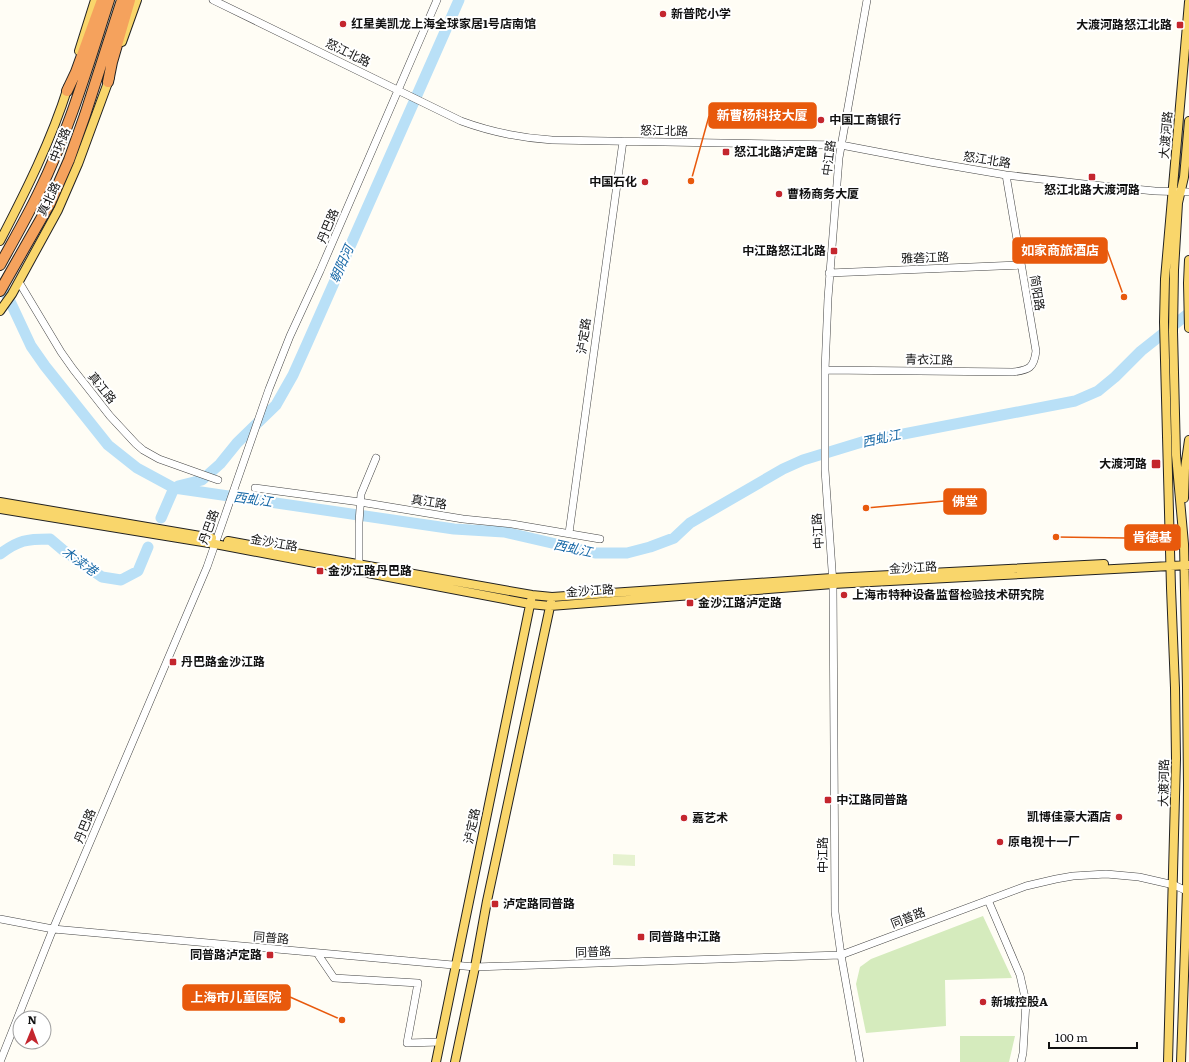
<svg xmlns="http://www.w3.org/2000/svg" width="1189" height="1062" font-family="Literata,'Noto Sans SC',serif">
<rect width="100%" height="100%" fill="#fffdf5"/>
<path fill="#d5ebbd" d="M 983,916 L 1012,978 L 945,980 L 946,1026 L 866,1033 L 856,984 L 860,967 L 871,959 Z
M 960,1036 L 1015,1036 L 1009,1062 L 960,1062 Z"/>
<path fill="#e6f2cf" d="M 613,854 L 635,855 L 635,866 L 613,865 Z"/>
<g fill="none" stroke-linecap="round" stroke-linejoin="round">
<path stroke="#b9e0f7" stroke-width="11" d="M 0,284 L 9,299 L 31,346 L 45,366 L 108,445 L 137,468 L 174,488 L 454,529 L 504,532 L 595,553 L 627,553 L 650,547 L 674,538 L 690,523 L 783,469 L 803,460 L 862,442 L 1075,401 L 1098,391 L 1115,377 L 1141,351 L 1189,313
M 178,486 L 202,480 L 220,464 L 237,443 L 276,405 L 293,375 L 306,346 L 459,0
M 161,518 L 174,488
M 0,554 C 19,540 26,539 50,539 L 63,550 L 102,577 L 121,580 L 138,571 L 148,547"/>
<defs>
<path id="minor" d="M 213,0 L 461,121 C 491,132 520,138 552,140 L 841,145 L 930,162 L 1006,175 L 1093,185 L 1155,191 L 1189,192
M 829,273 L 1021,265
M 19,282 L 61,352 L 73,369 L 110,416 L 136,444 L 143,450 L 159,459 L 218,480
M 825,370 L 1013,372 C 1029,370 1034,368 1036,351 L 1006,175
M 255,488 L 360,502 L 463,519 L 512,524 L 600,539
M 569,533 L 623,141
M 359,564 L 359,523 L 361,494 L 376,458
M 988,900 L 1020,975 L 1026,1002 L 1023,1053 L 1021,1062
M 0,919 L 53,929 L 475,967 L 841,955 L 1026,886 L 1056,879 L 1073,876 L 1106,874 L 1139,877 L 1174,885 L 1189,892
M 317,953 L 334,978 L 418,983 L 407,1043 L 440,1042
M 0,1062 L 53,929 L 207,567 L 269,389 L 290,336 L 320,271 L 437,0
M 860,1062 L 841,955 L 835,912 L 833,584 L 825,470 L 825,370 L 828,298 L 839,158 L 867,0"/>
<path id="major" d="M 122,42 L 137,0
M 79,51 L 95,0
M 0,241 C 26,191 51,141 68,87
M 1189,260 L 1188,283 L 1189,328
M 0,311 L 12,294 L 58,210 L 78,164 L 110,77
M 1184,498 L 1185,468 L 1189,440
M 0,502 L 212,538
M 0,509 L 215,544 L 530,604 L 550,606 L 833,584 L 1189,565
M 228,541 L 532,595 L 552,597 L 832,578 L 1104,564
M 436,1062 L 531,600
M 455,1062 L 475,967 L 487,901 L 551,602
M 1168,1062 L 1176,759 L 1175,688 L 1171,588 L 1164,322 L 1165,279 L 1189,2
M 1181,1062 L 1187,890 L 1188,785 L 1187,688 L 1184,544 L 1176,455 L 1173,331 L 1174,270 L 1178,203 L 1184,177 L 1189,121"/>
<path id="highway" d="M 108,82 L 112,62 L 130,0
M 67,91 L 76,72 L 102,0
M 0,265 C 13,241 27,217 39,192 C 69,131 88,65 109,0
M 0,291 L 50,203 L 69,160 L 85,115 L 122,0"/>
</defs>
<use href="#minor" stroke="#444" stroke-width="8"/>
<use href="#major" stroke="#222" stroke-width="10"/>
<use href="#highway" stroke="#222" stroke-width="12"/>
<use href="#minor" stroke="#fff" stroke-width="7"/>
<use href="#major" stroke="#f9d66b" stroke-width="8"/>
<use href="#highway" stroke="#f5a25d" stroke-width="10"/>
</g>
<g fill="#c4262e" stroke="#fff" stroke-width="1.5">
<circle cx="663" cy="14" r="4"/>
<circle cx="343" cy="24" r="4"/>
<rect x="1176" y="21" width="8" height="8" rx="2"/>
<circle cx="821" cy="120" r="4"/>
<rect x="722" y="148" width="8" height="8" rx="2"/>
<rect x="1088" y="173" width="8" height="8" rx="2"/>
<circle cx="645" cy="182" r="4"/>
<circle cx="779" cy="194" r="4"/>
<rect x="830" y="247" width="8" height="8" rx="2"/>
<rect x="1151" y="459" width="10" height="10" rx="2"/>
<rect x="316" y="567" width="8" height="8" rx="2"/>
<circle cx="844" cy="595" r="4"/>
<rect x="686" y="599" width="8" height="8" rx="2"/>
<rect x="169" y="658" width="8" height="8" rx="2"/>
<rect x="824" y="796" width="8" height="8" rx="2"/>
<circle cx="1119" cy="817" r="4"/>
<circle cx="684" cy="818" r="4"/>
<circle cx="1000" cy="842" r="4"/>
<rect x="491" y="900" width="8" height="8" rx="2"/>
<rect x="637" y="933" width="8" height="8" rx="2"/>
<rect x="266" y="951" width="8" height="8" rx="2"/>
<circle cx="983" cy="1002" r="4"/>
</g>
<g text-anchor="middle" stroke-width="4" stroke-linejoin="round" paint-order="stroke">
<g font-size="12" font-weight="bold" fill="#111" stroke="#fff" text-anchor="start">
<text x="671" y="18">新普陀小学</text>
<text x="351" y="28">红星美凯龙上海全球家居1号店南馆</text>
<text x="1172" y="29" text-anchor="end">大渡河路怒江北路</text>
<text x="829" y="124">中国工商银行</text>
<text x="734" y="156">怒江北路泸定路</text>
<text x="637" y="186" text-anchor="end">中国石化</text>
<text x="1092" y="194" text-anchor="middle">怒江北路大渡河路</text>
<text x="787" y="198">曹杨商务大厦</text>
<text x="826" y="255" text-anchor="end">中江路怒江北路</text>
<text x="1147" y="468" text-anchor="end">大渡河路</text>
<text x="328" y="575">金沙江路丹巴路</text>
<text x="852" y="599">上海市特种设备监督检验技术研究院</text>
<text x="698" y="607">金沙江路泸定路</text>
<text x="181" y="666">丹巴路金沙江路</text>
<text x="836" y="804">中江路同普路</text>
<text x="1111" y="821" text-anchor="end">凯博佳豪大酒店</text>
<text x="692" y="822">嘉艺术</text>
<text x="1008" y="846">原电视十一厂</text>
<text x="503" y="908">泸定路同普路</text>
<text x="649" y="941">同普路中江路</text>
<text x="262" y="959" text-anchor="end">同普路泸定路</text>
<text x="991" y="1006">新城控股A</text>
</g>
<g font-size="12" fill="#111" stroke="#fff">
<text transform="translate(348 53) rotate(26)" y="4">怒江北路</text>
<text transform="translate(664 131) rotate(1)" y="4">怒江北路</text>
<text transform="translate(1166 135) rotate(-85)" y="4">大渡河路</text>
<text transform="translate(60 145) rotate(-68)" y="4">中环路</text>
<text transform="translate(829 158) rotate(-83)" y="4">中江路</text>
<text transform="translate(987 160) rotate(9)" y="4">怒江北路</text>
<text transform="translate(49 199) rotate(-64)" y="4">真北路</text>
<text transform="translate(328 226) rotate(-67)" y="4">丹巴路</text>
<text transform="translate(925 258) rotate(-2)" y="4">雅砻江路</text>
<text transform="translate(1037 293) rotate(81)" y="4">简阳路</text>
<text transform="translate(584 336) rotate(-82)" y="4">泸定路</text>
<text transform="translate(929 360) rotate(1)" y="4">青衣江路</text>
<text transform="translate(102 388) rotate(51)" y="4">真江路</text>
<text transform="translate(429 502) rotate(9)" y="4">真江路</text>
<text transform="translate(209 527) rotate(-70)" y="4">丹巴路</text>
<text transform="translate(818 531) rotate(-94)" y="4">中江路</text>
<text transform="translate(274 543) rotate(10)" y="4">金沙江路</text>
<text transform="translate(913 568) rotate(-3)" y="4">金沙江路</text>
<text transform="translate(590 591) rotate(-4)" y="4">金沙江路</text>
<text transform="translate(1164 783) rotate(-89)" y="4">大渡河路</text>
<text transform="translate(85 826) rotate(-67)" y="4">丹巴路</text>
<text transform="translate(472 826) rotate(-78)" y="4">泸定路</text>
<text transform="translate(823 855) rotate(-90)" y="4">中江路</text>
<text transform="translate(908 918) rotate(-21)" y="4">同普路</text>
<text transform="translate(271 938) rotate(5)" y="4">同普路</text>
<text transform="translate(593 952) rotate(-2)" y="4">同普路</text>
</g>
<g font-size="13" font-style="italic" fill="#1768a6" stroke="#fff">
<text transform="translate(341 264) rotate(-66)" y="5">朝阳河</text>
<text transform="translate(881 438) rotate(-12)" y="5">西虬江</text>
<text transform="translate(253 499) rotate(8)" y="5">西虬江</text>
<text transform="translate(573 548) rotate(12)" y="5">西虬江</text>
<text transform="translate(80 561) rotate(36)" y="5">木渎港</text>
</g>
</g>
<path fill="none" stroke="#e8590c" stroke-width="1.5" d="M691 181L709 116M1124 297L1107 250M866 508L944 501M1056 537L1125 538M342 1020L290 997"/>
<g fill="#e8590c" stroke="#fff" stroke-width="1.5">
<circle cx="691" cy="181" r="4"/>
<circle cx="1124" cy="297" r="4"/>
<circle cx="866" cy="508" r="4"/>
<circle cx="1056" cy="537" r="4"/>
<circle cx="342" cy="1020" r="4"/>
</g>
<g fill="#e8590c" stroke="#e8590c" stroke-width="1.5">
<rect x="709" y="103" width="107" height="25" rx="4"/>
<rect x="1013" y="238" width="94" height="25" rx="4"/>
<rect x="944" y="489" width="42" height="25" rx="4"/>
<rect x="1125" y="525" width="55" height="25" rx="4"/>
<rect x="183" y="985" width="107" height="25" rx="4"/>
</g>
<g font-size="13" text-anchor="middle" font-weight="bold" fill="#fff">
<text x="762" y="120">新曹杨科技大厦</text>
<text x="1060" y="255">如家商旅酒店</text>
<text x="965" y="506">佛堂</text>
<text x="1152" y="542">肯德基</text>
<text x="236" y="1002">上海市儿童医院</text>
</g>
<g transform="translate(32 1030) rotate(1)"><circle r="19" fill="#ffffff" stroke="#a0a0a0"/>
<path d="M0-3L7 15L0 10L-7 15Z" fill="#c4262e"/>
<text y="-6" font-size="11" font-weight="bold" text-anchor="middle" fill="#111111">N</text>
</g>
<path d="M1049 1042v6h88v-6" fill="none" stroke="#111111" stroke-width="2"/>
<text x="1055" y="1042" font-size="12" fill="#111111" stroke="#ffffff" stroke-width="3" paint-order="stroke">100 m</text>
</svg>
